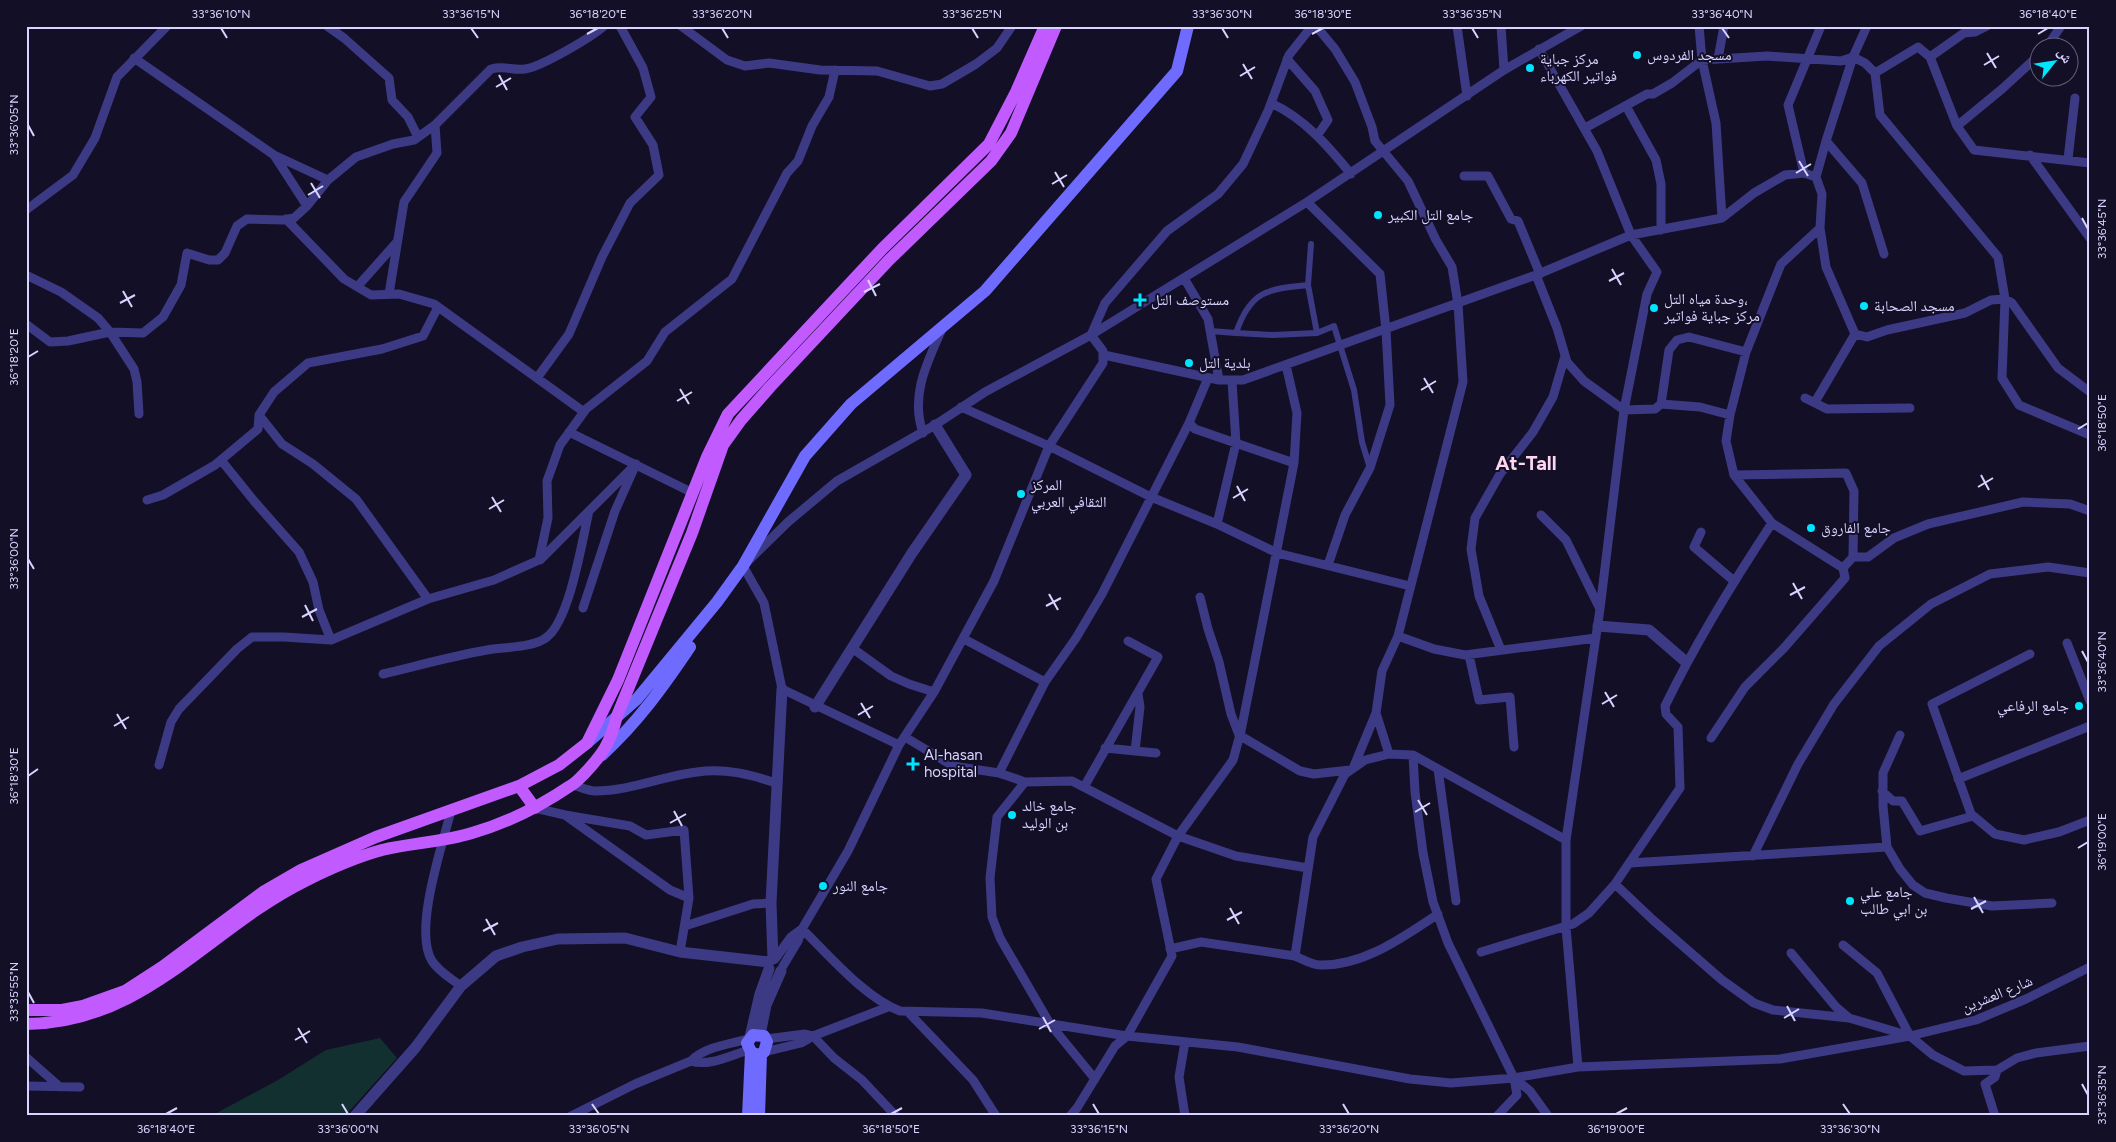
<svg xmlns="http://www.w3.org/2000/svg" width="2116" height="1142" font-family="Figtree,'Noto Naskh Arabic',sans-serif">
<rect width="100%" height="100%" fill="#130f26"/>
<path fill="#12302f" d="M 380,1038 L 397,1058 L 345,1116 L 211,1116 L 278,1080 L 326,1050 Z"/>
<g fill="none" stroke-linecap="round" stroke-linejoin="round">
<path stroke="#3d3a85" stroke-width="6" d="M 1311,244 L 1308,285 L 1317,333 L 1334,326 L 1354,390 L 1362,442 L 1370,468
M 1210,331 L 1236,333 C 1250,291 1267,289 1308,285
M 1236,333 L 1273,335 L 1317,333"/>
<path stroke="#3d3a85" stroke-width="9" d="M 327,26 L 344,38 L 389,78 L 392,100 L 408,117 L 418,137
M 681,26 L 727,60 L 745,66 L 769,63 L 820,70 L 877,71 L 930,86 L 942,84 L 976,64 L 997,48 L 1012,26
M 1316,26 L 1335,49 L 1355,82 L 1372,127 L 1375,141 L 1408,181 L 1436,240 L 1452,267 L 1458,304 L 1463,382 L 1398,636 L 1382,671 L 1376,713 L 1389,754
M 1457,26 L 1467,96
M 1501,26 L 1504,70
M 1699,26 L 1702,60 L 1716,123 L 1722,218
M 1867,26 L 1853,57 L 1826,141 L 1816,177 L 1822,194 L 1820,228 L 1826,267 L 1855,334 L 1867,337 L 1887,330 L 1965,313 L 1991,300 L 2005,299 L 2012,303 L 2058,368 L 2090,392
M 2046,48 L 2061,26
M 1539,49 L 1597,151 L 1631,235 L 1657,272 L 1647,294 L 1624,410 L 1600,609 L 1566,840 L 1566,927 L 1578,1067
M 1930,57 L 1964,33 L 1975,32 L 1987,26
M 134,58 L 274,155 L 328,180
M 1287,59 L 1315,91 L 1328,120 L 1317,136
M 1718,59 L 1724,26
M 1875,73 L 1918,47 L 1930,57 L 1957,126 L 1974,150 L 2090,163
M 1271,103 C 1304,118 1328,146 1351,174
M 1626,106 L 1656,160 L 1661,184 L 1661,230
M 1957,126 L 2002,89 L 2038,56
M 1585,128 L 1647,94 L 1653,94 L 1672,83 L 1702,60 L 1767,56 L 1841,61 L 1853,57 L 1865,63 L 1875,73 L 1880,115 L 1998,257 L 2005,299 L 2002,378 L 2019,405 L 2090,435
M 1826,141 L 1862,183 L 1884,254
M 274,155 L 307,206
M 2030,155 L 2090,238
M 2068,159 L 2075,98
M 1804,173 L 1788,105 L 1821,26
M 1464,176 L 1488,176 L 1511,219 L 1518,221 L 1540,274
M 1307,202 L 1380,274 L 1386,330 L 1390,405 L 1370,468 L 1345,515 L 1328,565
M 26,210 L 73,175 L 95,138 L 117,77 L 167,26
M 286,219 L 344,279 L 371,295 L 399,294 L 434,304 L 584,412
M 26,275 L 61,292 L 98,318 L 110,332 L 134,369 L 137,382 L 139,414
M 1536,275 L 1557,328 L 1567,362 L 1584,381 L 1624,410 L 1655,409 L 1661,404 L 1700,407 L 1730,415
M 1184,278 L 1208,319 L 1219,380
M 357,287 L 397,242
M 389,294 L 404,202 L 437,153 L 435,125
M 26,324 L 50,342 L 68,341 L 110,332 L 143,333 L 163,317 L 181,285 L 187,253 L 209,260 L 218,260 L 225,253 L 237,226 L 247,219 L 282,220 L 294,218 L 307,206 L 328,180 L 356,157 L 393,144 L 414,140 L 435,125 L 491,69 C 506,65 512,71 525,69 C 541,67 592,37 604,26
M 1104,355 L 1219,380 L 1243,380 L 1536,275 L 1631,235 L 1722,218 L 1754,193 L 1785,175 L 1804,173 L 1816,177
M 537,378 L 569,334 L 602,257 L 630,203 L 659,175 L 653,145 L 635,117 L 651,97 L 643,68 L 620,26
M 1805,398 L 1827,409 L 1910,408
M 1815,402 L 1855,334
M 1661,404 L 1669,350 L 1677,340 L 1689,337 L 1746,352
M 961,407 L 1049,446 L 1151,497 L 1217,524 L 1277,553 L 1410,586
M 259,415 L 282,444 L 313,464 L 356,499 L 428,599
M 1189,423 L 1195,429 L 1294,463
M 569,432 L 693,493
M 923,433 C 910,395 927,363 942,329
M 221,460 L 254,501 L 299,552 L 313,582 L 319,610 L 331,640
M 1734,475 L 1846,473 L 1854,491 L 1853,557 L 1843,568 L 1772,523 L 1734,475 L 1726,441 L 1730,415 L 1746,352 L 1781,264 L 1820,228
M 147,500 L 163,495 L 215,465 L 258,429 L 259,415 L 274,392 L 308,363 L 382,349 L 423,336 L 438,307
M 1541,515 L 1566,540 L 1600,609
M 1217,524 L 1236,443 L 1232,381
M 1701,532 L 1694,547 L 1734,581
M 1853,557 L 1868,557 L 1894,538 L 1928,524 L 2023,502 L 2070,504 L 2090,511
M 540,560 L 636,464 L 615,511 L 583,608
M 1200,597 L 1208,629 L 1219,662 L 1231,714 L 1239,735 L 1300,771 L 1314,774 L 1350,770
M 1398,636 L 1434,649 L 1465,655 L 1596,638
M 964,639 L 1045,682
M 2067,643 L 2090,701
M 852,648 L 891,676 L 909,684 L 934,692
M 1501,650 L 1479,596 L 1471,549 L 1475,518 L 1500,474 L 1533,432 L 1553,397 L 1565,356
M 2030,654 L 1932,704 L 1971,814 L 1995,834 L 2024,840 L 2059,832 L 2090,820
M 1469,655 L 1479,700 L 1510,697 L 1514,747
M 383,674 C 417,666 452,656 487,650 C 503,647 534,648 547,637 C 570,619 582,541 589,511
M 1900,735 L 1883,773 L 1883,806 L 1887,847 L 1900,869 L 1913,885 L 1925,893 L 1946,898 L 1992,906 L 2052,903
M 905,737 L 953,766 L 999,773 L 1025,782 L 1072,781 L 1178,836 L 1236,856 L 1308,868
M 1711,738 L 1745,687 L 1784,648 L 1845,578 L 1843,568
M 899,745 L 782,689 L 764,603 L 743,566 L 788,522 L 837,481 L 935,425 L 985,392 L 1091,335 L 1307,202 L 1504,70 L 1581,26
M 1105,748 L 1156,753
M 1135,751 L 1140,707 L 1138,694
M 1413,755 L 1415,792 L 1423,853 L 1433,902 L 1448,943 L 1514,1078 L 1517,1095 L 1497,1116
M 159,765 L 171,722 L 179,709 L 237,649 L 252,637 L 284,637 L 331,640 L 428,599 L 494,580 L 539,560 L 548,518 L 547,481 L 560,445 L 586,409 L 647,361 L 665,332 L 732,279 L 787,173 L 798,161 L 812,126 L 829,97 L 835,70
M 1354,766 L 1376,713
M 1438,769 L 1456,901
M 999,773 L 1045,682 L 1076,638 L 1102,594 L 1189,423 L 1208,378
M 1958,779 L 2090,726
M 1025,782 L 997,817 L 990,878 L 992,917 L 1000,938 L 1050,1024 L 1095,1079
M 573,785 C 580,787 588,791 595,791 C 630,791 663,776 697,772 C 725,768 749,774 776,783
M 1084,787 L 1158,657 L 1128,641
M 1882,791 L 1893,801 L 1902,801 L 1920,831 L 1973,816
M 535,808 L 565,815 L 670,890 L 689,898
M 451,811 C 442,846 413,931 432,961 C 439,972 452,979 461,986
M 565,815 L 630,826 L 646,835 L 684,830 L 689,898 L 680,952
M 1753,856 L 1798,764 L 1834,704 L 1879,646 L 1931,604 L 1990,574 L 2048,567 L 2090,573
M 1630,863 L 1887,847
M 1615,884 L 1653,920 L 1722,980 L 1754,1003 L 1773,1010 L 1849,1018 L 1910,1036 L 1976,1020 L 2026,999 L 2090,967
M 1438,914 C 1403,937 1364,966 1320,965 C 1312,965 1302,959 1295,956 L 1313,837 L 1345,774 L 1365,760 L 1389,754 L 1413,755 L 1566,840
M 685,926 L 753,904 L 771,903
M 802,929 C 829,955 865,998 900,1011 L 982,1013 L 1127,1036 L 1238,1047 L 1410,1079 L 1451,1083 L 1514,1078 L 1578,1067 L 1780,1059 L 1910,1036 L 1933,1055 L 1964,1071 L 1997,1070 L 2017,1058 L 2036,1053 L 2090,1046
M 1843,945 L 1877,973 L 1910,1036
M 1170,949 L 1201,942 L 1295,956
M 1481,952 L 1573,924 L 1589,913 L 1615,884 L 1680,788 L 1678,727 L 1666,714 L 1665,706 C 1696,642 1733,582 1772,523
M 1791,953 L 1836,1007 L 1849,1018
M 775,959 L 791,937 L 802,929
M 783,966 L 798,941 L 802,929 L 848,851 L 899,745 L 934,692 L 994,581 L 1049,446 L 1103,363 L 1103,351 L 1091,335 L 1105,303 L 1167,231 L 1218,194 L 1243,164 L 1268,111 L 1289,55 L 1312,26
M 909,1013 L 973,1080 L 996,1116
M 766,1039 L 805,1034 L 813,1036 L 834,1058 L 862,1080 L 896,1116
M 1185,1042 L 1179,1077 L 1185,1116
M 764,1052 L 801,1043 L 813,1036 L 888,1007
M 26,1057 L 60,1087
M 691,1061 C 709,1067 731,1055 749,1050
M 1514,1078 L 1530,1091 L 1548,1116
M 26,1086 L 80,1087
M 571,1116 L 635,1084 L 691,1061 C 704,1047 730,1044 748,1039
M 1070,1116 L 1077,1108 L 1115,1046 L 1127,1036 L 1172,956 L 1156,879 L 1178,836 L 1233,760 L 1241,731 L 1294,463 L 1297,413 L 1286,365
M 1995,1116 L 1985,1084 L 1995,1077 L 1997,1070"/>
<path stroke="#3d3a85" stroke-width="11" d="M 1598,626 L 1649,630 L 1686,662
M 815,707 L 912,553 L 966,475 L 935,425
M 773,959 L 771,903 L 782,689
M 760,1035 L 766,1005 L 781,971
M 750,1037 L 760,994 L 769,969
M 355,1116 L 415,1048 L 461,986 L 496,956 L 522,947 L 558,939 L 625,938 L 680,952 L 769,962"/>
<path stroke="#6f6bff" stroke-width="12" d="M 587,743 L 637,699 L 717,602 L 743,566 L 805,456 L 851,404 L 985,291 L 1177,71 L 1188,26
M 602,755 C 638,722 663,687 690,647
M 748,1116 L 751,1052 L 747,1043 L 753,1035 L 764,1036 L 767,1042 L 764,1052 L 758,1055 L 751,1052
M 759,1116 L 761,1054"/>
<path stroke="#c25bff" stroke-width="12" d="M 519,786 L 535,808
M 26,1010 L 62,1010 L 83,1006 L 125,991 L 162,967 L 263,892 L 301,870 L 376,837 L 519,786 L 559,765 L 587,743 L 618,680 L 707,457 L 728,414 L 882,249 L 989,144 L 1016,92 L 1045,26
M 26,1024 C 145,1023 208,929 305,881 C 329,869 356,857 382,850 C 411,843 443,842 472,833 C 507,823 539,807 570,786 C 576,783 580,778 584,774 C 604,753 610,743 617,716 L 692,533 L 723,445 L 741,420 L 770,387 L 889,260 L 991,161 L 1011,133 L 1056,26"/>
</g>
<path fill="none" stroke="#d9d4ff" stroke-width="2" d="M 221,28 L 227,38M 471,28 L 478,38M 722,28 L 728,38M 972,28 L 978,38M 1222,28 L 1228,38M 1472,28 L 1478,38M 1722,28 L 1729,38M 587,34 L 598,28M 1312,34 L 1323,28M 2038,34 L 2048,28M 1987,53 L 1996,68M 1243,64 L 1252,79M 1984,65 L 1999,56M 499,75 L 507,90M 1240,76 L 1255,67M 496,87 L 511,78M 28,125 L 34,136M 1799,161 L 1808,176M 1055,172 L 1064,187M 1796,173 L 1811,164M 311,183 L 320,198M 1052,184 L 1067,175M 308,195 L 323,186M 2082,218 L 2088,229M 1612,269 L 1621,285M 868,280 L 876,296M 1609,281 L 1624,273M 123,291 L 132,307M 864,292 L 880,284M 120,303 L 135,295M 28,357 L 38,351M 1424,378 L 1433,393M 680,389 L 689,404M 1421,390 L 1436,381M 677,401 L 692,392M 2078,429 L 2088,423M 1981,475 L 1989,490M 1237,486 L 1245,501M 1978,487 L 1993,478M 492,497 L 501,512M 1233,498 L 1248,489M 489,509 L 504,500M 28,559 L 34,569M 1793,583 L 1802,599M 1049,594 L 1058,610M 1790,595 L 1805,587M 305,605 L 313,621M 1046,606 L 1061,598M 302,617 L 317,609M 2082,651 L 2088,662M 1605,692 L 1614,707M 861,703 L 870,718M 1602,704 L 1617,695M 117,714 L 126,729M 858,715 L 873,706M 114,726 L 129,717M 28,776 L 38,769M 1418,800 L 1427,815M 674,811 L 682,826M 1415,812 L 1430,803M 670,823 L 686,814M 2078,848 L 2088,842M 1974,897 L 1983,913M 1230,908 L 1239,924M 1971,909 L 1986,901M 486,919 L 495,935M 1227,920 L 1242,912M 483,931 L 498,923M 28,992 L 34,1003M 1787,1006 L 1795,1021M 1043,1017 L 1051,1032M 1784,1018 L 1799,1009M 298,1028 L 307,1043M 1039,1029 L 1055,1020M 295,1040 L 310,1031M 2082,1084 L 2088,1095M 342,1104 L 348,1114M 592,1104 L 599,1114M 1093,1104 L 1099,1114M 1343,1104 L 1349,1114M 1843,1104 L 1850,1114M 166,1114 L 177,1108M 891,1114 L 902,1108M 1616,1114 L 1627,1108"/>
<g fill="#00e5ff" stroke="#130f26" stroke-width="2">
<circle cx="1637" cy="55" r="5"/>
<circle cx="1530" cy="68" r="5"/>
<circle cx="1378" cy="215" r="5"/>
<path d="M1137.5 292.5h5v5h5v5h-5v5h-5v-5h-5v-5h5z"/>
<circle cx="1864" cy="306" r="5"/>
<circle cx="1654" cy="308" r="5"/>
<circle cx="1189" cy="363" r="5"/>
<circle cx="1021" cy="494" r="5"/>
<circle cx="1811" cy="528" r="5"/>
<circle cx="2079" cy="706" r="5"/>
<path d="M910.5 756.5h5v5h5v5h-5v5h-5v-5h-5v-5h5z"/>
<circle cx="1012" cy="815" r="5"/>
<circle cx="823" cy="886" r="5"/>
<circle cx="1850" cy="901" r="5"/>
</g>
<g text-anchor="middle" stroke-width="4" stroke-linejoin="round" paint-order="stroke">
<g font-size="15" fill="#d9d4ff" stroke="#130f26" text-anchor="start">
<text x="1647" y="60">مسجد الفردوس</text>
<text x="1540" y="64">مركز جباية<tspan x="1540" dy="17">فواتير الكهرباء</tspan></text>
<text x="1388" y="220">جامع التل الكبير</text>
<text x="1664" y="304">وحدة مياه التل،<tspan x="1664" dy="17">مركز جباية فواتير</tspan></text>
<text x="1151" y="305">مستوصف التل</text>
<text x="1874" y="311">مسجد الصحابة</text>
<text x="1199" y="368">بلدية التل</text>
<text x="1031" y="490">المركز<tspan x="1031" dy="17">الثقافي العربي</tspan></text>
<text x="1821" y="533">جامع الفاروق</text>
<text x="2069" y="711" text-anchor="end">جامع الرفاعي</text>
<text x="924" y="760">Al-hasan<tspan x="924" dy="17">hospital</tspan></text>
<text x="1022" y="811">جامع خالد<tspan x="1022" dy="17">بن الوليد</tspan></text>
<text x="833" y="891">جامع النور</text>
<text x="1860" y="897">جامع علي<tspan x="1860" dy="17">بن ابي طالب</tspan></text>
</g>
<g font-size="15" fill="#d9d4ff" stroke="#130f26">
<text transform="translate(1997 994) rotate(-22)" y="5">شارع العشرين</text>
</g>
<g font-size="20" font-weight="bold" fill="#ffd6f0" stroke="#130f26">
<text x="1526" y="470">At-Tall</text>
</g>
</g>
<rect width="2116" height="1142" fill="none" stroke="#130f26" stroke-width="55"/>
<g transform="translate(2054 62) rotate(60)"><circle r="24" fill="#130f26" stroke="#625e7d"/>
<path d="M0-4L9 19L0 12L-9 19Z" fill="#00e5ff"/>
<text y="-8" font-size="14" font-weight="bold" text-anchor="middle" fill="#d9d4ff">ش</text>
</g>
<rect x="28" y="28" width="2060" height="1086" fill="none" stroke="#d9d4ff" stroke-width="2"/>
<g font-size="12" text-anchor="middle" fill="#d9d4ff">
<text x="221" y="18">33°36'10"N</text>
<text x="471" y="18">33°36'15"N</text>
<text x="598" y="18">36°18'20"E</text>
<text x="722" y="18">33°36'20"N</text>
<text x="972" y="18">33°36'25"N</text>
<text x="1222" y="18">33°36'30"N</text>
<text x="1323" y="18">36°18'30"E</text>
<text x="1472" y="18">33°36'35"N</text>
<text x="1722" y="18">33°36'40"N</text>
<text x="2048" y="18">36°18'40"E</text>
<text transform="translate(14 125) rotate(-90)" y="4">33°36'05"N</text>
<text transform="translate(2102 229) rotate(-90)" y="4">33°36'45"N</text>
<text transform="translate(14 357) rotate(-90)" y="4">36°18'20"E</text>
<text transform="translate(2102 423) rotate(-90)" y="4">36°18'50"E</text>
<text transform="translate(14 559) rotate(-90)" y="4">33°36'00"N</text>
<text transform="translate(2102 662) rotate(-90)" y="4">33°36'40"N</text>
<text transform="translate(14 776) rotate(-90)" y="4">36°18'30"E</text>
<text transform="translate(2102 842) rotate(-90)" y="4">36°19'00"E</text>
<text transform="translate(14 992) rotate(-90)" y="4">33°35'55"N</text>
<text transform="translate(2102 1095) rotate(-90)" y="4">33°36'35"N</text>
<text x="166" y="1133">36°18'40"E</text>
<text x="348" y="1133">33°36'00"N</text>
<text x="599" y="1133">33°36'05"N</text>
<text x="891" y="1133">36°18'50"E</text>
<text x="1099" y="1133">33°36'15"N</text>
<text x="1349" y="1133">33°36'20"N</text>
<text x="1616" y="1133">36°19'00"E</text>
<text x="1850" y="1133">33°36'30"N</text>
</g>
</svg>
